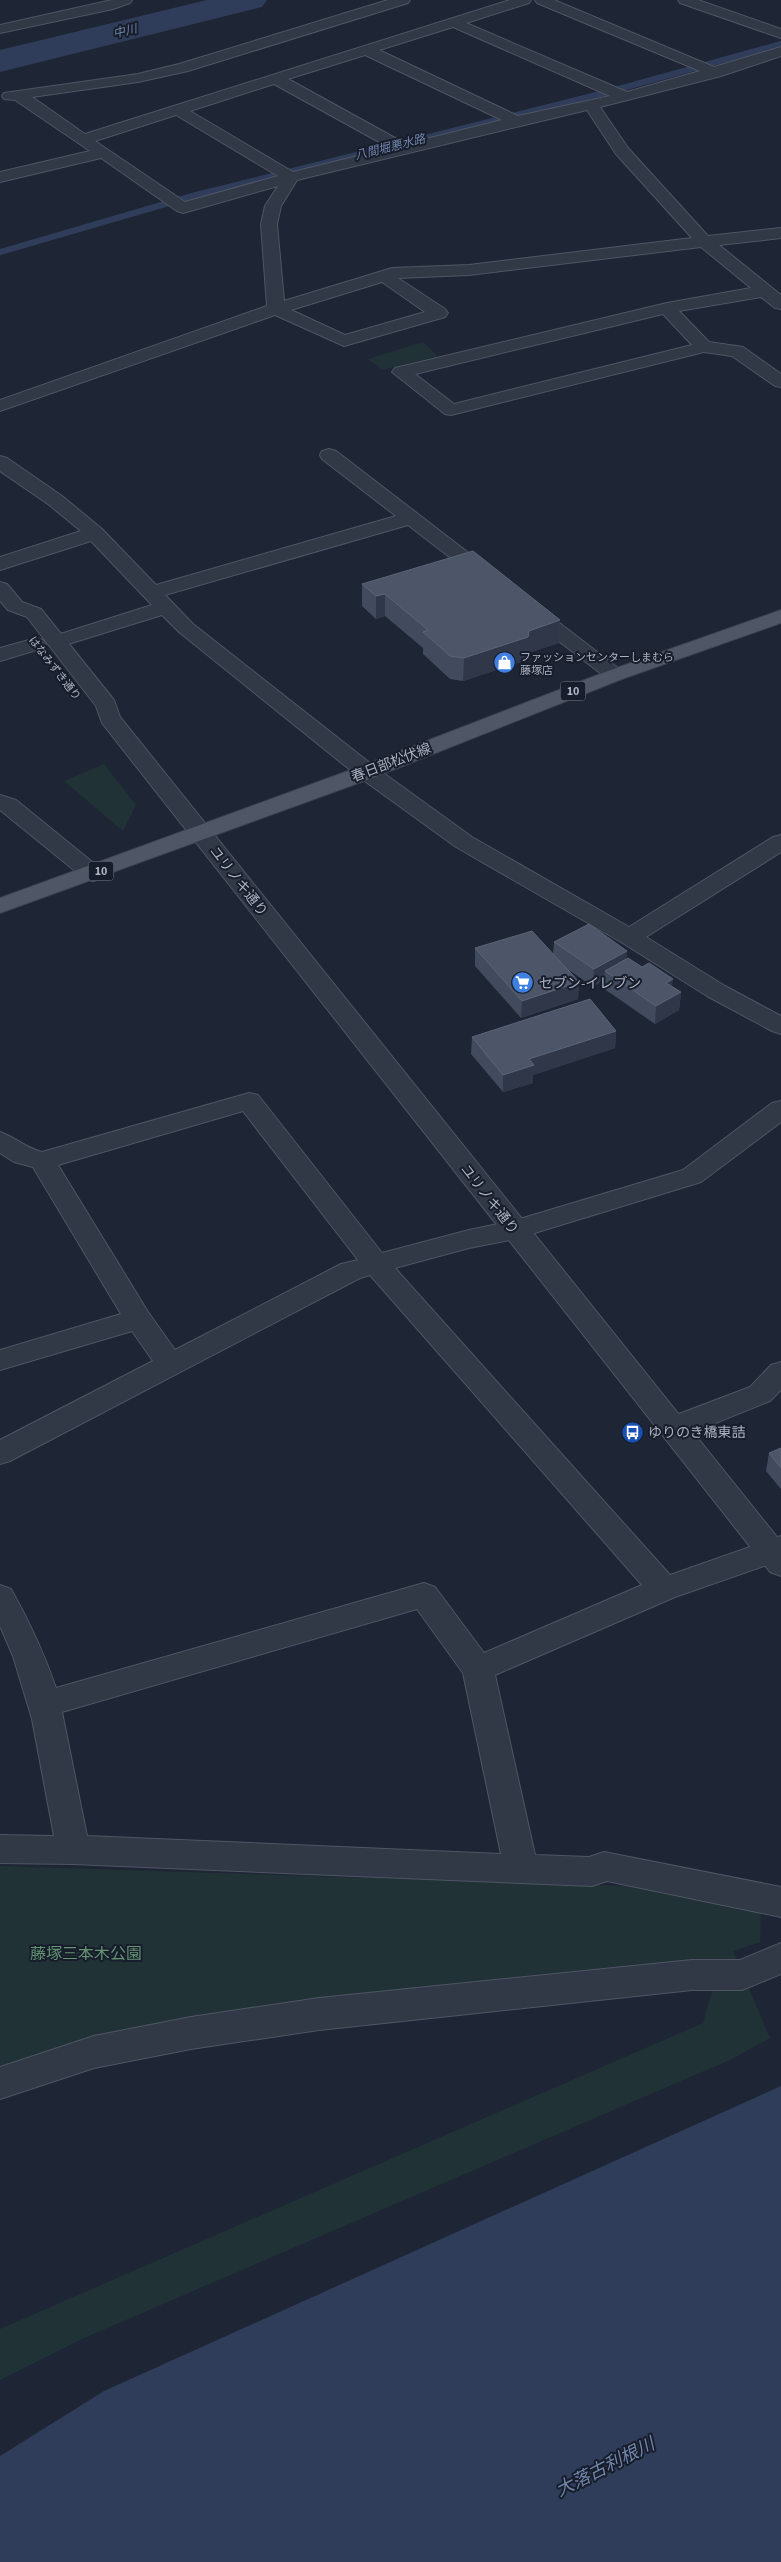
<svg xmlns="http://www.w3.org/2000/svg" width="781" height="2562" font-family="'Source Sans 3','Noto Sans JP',sans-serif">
<rect width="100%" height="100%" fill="#1e2635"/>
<path fill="#203236" d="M 423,342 L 438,356 L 382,370 L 368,359 Z
M 104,764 L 136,805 L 123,831 L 64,781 Z
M 0,1866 L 656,1887 L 761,1907 L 760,1942 L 733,1951 L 770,2038 L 732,2059 L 84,2338 L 0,2380 L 0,2329 L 703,2023 L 712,1992 L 692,1960 L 0,2071 Z"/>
<path fill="#2f3d5b" d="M 781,2086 L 781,2562 L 0,2562 L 0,2456 L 104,2391 Z"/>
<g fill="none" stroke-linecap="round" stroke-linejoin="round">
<path stroke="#2f3d5b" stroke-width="6" d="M 0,252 L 196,195 L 608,92 L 781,44"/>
<path fill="#2f3d5b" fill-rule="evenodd" d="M 207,0 L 267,0 L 262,7 L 0,72 L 0,50 Z"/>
<defs>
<path id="minor" d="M 112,0 L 132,0 L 130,3 L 113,9 L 0,33 L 0,25 Z
M 388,0 L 410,0 L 408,3 L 188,71 L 138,82 L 32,97 L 85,134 L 510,0 L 531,0 L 529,3 L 466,23 L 627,92 L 700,71 L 537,3 L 535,0 L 554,0 L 714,67 L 781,47 L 781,56 L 721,76 L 600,107 L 628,148 L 708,236 L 781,228 L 781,238 L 719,245 L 781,295 L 781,309 L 775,308 L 761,297 L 679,311 L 709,342 L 743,347 L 781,374 L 781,387 L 775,386 L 732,356 L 704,352 L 451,415 L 445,414 L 392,372 L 395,368 L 667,303 L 751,288 L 701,247 L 469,275 L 398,278 L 445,309 L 448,313 L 445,317 L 344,346 L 275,315 L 0,411 L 0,400 L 267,306 L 261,224 L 265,206 L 278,186 L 183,213 L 177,211 L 101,158 L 0,182 L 0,172 L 90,151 L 15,100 L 4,99 L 2,96 L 4,93 L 138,74 L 179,64 ZM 453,27 L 610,96 L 518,116 L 379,50 ZM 365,55 L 502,120 L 406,144 L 288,79 ZM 274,84 L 390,148 L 293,172 L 190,111 ZM 587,110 L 616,154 L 692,238 L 469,265 L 392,268 L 284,301 L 277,224 L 281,206 L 297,180 ZM 176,115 L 278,176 L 185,202 L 95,141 ZM 382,282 L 425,312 L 345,335 L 291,310 ZM 663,314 L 692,345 L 454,404 L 415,374 Z
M 678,0 L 698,0 L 781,29 L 781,38 L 680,3 Z
M 329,449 L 336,451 L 496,574 L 499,578 L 496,582 L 482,582 L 408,525 L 165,595 L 193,624 L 375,767 L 472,837 L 629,927 L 773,837 L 781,835 L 781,852 L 646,937 L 725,986 L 781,1016 L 781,1034 L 772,1031 L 707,996 L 621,942 L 456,847 L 359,777 L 179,632 L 162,615 L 65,645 L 58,647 L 51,645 L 48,641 L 51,637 L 152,605 L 91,541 L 0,570 L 0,557 L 81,531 L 48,504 L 0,471 L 0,456 L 7,458 L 62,496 L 102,529 L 156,585 L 396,516 L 322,459 L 320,455 L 322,451 Z
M 529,603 L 536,605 L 622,671 L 626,675 L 622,679 L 615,681 L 608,679 L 522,613 L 519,609 L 522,605 Z
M 36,638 L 43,640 L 46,644 L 43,648 L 0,661 L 0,648 Z
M 0,795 L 16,800 L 101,869 L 105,874 L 101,879 L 93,881 L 85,879 L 0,810 Z
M 249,1093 L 258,1095 L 382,1253 L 469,1230 L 513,1221 L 683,1170 L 772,1103 L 781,1101 L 781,1122 L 701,1182 L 515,1239 L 469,1248 L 395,1268 L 670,1575 L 781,1536 L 781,1560 L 675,1597 L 495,1675 L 535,1855 L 589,1857 L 604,1852 L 781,1887 L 781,1917 L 607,1881 L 592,1886 L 73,1864 L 0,1863 L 0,1835 L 54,1836 L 32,1719 L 13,1656 L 0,1626 L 0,1585 L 11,1589 C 29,1621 44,1653 56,1688 L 424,1583 L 435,1587 L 484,1653 L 642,1585 L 370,1275 L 360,1278 L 10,1461 L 0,1464 L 0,1440 L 153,1361 L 132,1331 L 0,1370 L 0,1350 L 121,1314 L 33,1167 L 14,1162 L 0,1153 L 0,1132 C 15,1137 26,1148 42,1152 ZM 243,1111 L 358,1260 L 341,1264 L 175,1350 L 148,1312 L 58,1165 ZM 417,1609 L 463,1673 L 501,1854 L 87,1836 L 62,1712 Z
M 781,1362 L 781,1390 L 770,1401 L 683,1436 L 673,1439 L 663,1436 L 658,1428 L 663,1420 L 750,1387 L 771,1365 Z
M 781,1943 L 781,1974 L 742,1990 L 692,1990 L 319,2030 L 191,2049 L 94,2068 L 0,2099 L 0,2067 L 94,2036 L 191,2017 L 319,1998 L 692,1960 L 740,1960 Z"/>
<path id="tertiary" d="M 0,582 L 7,584 L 22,602 L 41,609 L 114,700 L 120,717 L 781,1542 L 781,1576 L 770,1572 L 102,723 L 96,706 L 27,617 L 8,610 L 0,601 Z"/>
<path id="primary" d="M 781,610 L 781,623 L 622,679 L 375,777 L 0,913 L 0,898 L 359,767 L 608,671 Z"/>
</defs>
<use href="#minor" stroke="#4f5564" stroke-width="2"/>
<use href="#tertiary" stroke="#4f5564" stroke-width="2"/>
<use href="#primary" stroke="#3b414f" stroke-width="2"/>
<use href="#minor" fill="#313846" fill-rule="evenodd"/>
<use href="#tertiary" fill="#313846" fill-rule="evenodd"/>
<use href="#primary" fill="#4f5766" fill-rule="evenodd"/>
</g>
<path fill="#424b5e" d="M 362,584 L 560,620 L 559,643 L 528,653 L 527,660 L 463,681 L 450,679 L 423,654 L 423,648 L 385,616 L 376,619 L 362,606 Z
M 554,942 L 627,951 L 626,960 L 642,967 L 681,992 L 679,1010 L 655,1024 L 603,988 L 604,980 L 593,987 L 569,970 L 579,982 L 578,999 L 521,1018 L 475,966 L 475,948 L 553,954 Z
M 616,1031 L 615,1048 L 533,1075 L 533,1083 L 503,1092 L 471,1054 L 472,1037 Z
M 781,1448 L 781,1489 L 766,1471 L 769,1453 Z"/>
<path fill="#2f3749" d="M 385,594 L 385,616 L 376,619 L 376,596 Z
M 560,620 L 559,643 L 528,653 L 527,660 L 463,681 L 464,658 L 529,631 Z
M 627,951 L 625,968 L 605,971 L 604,980 L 593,987 L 594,969 Z
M 673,979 L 671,996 L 666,983 Z
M 579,982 L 578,999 L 521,1018 L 522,1001 Z
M 681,992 L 679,1010 L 655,1024 L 656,1006 Z
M 616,1031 L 615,1048 L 533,1075 L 533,1083 L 503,1092 L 503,1075 L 529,1059 Z"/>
<path fill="#4d5669" stroke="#5c6477" d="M 473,551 L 560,620 L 529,631 L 528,637 L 464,658 L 450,656 L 423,632 L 428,630 L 385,594 L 376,596 L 362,584 Z
M 589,924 L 627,951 L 594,969 L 554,942 Z
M 532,931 L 579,982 L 522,1001 L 475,948 Z
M 628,958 L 642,967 L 649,963 L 673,979 L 666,983 L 681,992 L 656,1006 L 605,971 Z
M 590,999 L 616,1031 L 529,1059 L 534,1065 L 503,1075 L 472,1037 Z
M 781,1448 L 781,1468 L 769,1453 Z"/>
<defs>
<symbol id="shop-disc" viewBox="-11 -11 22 22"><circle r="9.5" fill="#3f7fe0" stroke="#171d2a"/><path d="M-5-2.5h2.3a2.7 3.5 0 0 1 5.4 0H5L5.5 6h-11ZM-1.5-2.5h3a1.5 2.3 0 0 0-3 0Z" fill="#fff"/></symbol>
<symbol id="supermarket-disc" viewBox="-11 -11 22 22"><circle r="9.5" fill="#3f7fe0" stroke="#171d2a"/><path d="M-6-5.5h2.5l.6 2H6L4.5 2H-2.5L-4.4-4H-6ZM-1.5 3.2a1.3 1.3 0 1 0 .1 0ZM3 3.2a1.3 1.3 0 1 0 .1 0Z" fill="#fff"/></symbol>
<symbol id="bus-disc" viewBox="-11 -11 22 22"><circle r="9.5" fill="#1a4fb4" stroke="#171d2a"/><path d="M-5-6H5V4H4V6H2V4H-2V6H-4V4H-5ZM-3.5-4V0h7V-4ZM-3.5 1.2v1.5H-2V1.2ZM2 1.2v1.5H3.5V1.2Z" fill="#fff"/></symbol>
</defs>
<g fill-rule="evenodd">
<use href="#shop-disc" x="492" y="650" width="25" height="25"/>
<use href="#supermarket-disc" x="510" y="970" width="25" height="25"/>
<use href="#bus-disc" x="620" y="1420" width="25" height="25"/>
</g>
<g text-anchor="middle" stroke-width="4" stroke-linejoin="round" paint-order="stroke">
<g font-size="11" fill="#abb2c3" stroke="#171d2a" text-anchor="start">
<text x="520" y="661">ファッションセンターしまむら<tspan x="520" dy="13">藤塚店</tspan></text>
</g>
<g font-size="11" fill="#abb2c3" stroke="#171d2a">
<text transform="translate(55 668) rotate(52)" y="4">はなみずき通り</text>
</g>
<g font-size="12" font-style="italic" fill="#7286ad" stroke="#171d2a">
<text transform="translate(125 31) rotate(-14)" y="4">中川</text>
<text transform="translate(390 147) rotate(-14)" y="4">八間堀悪水路</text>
</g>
<g fill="#171d2a" stroke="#7f8595" stroke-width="1">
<rect x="560.5" y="681.5" width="25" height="19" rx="4"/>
<rect x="88.5" y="861.5" width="25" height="19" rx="4"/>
</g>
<g font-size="12" font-weight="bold" fill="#abb2c3">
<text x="573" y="695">10</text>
<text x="101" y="875">10</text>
</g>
<g font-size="14" fill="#abb2c3" stroke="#171d2a">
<text transform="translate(391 762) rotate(-21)" y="5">春日部松伏線</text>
<text transform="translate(239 881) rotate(52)" y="5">ユリノキ通り</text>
<text transform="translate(490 1199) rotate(52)" y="5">ユリノキ通り</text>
</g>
<g font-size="14" fill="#abb2c3" stroke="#171d2a" text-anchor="start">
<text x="539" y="988">セブン-イレブン</text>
<text x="648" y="1437">ゆりのき橋東詰</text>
</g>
<g font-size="16" fill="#639373" stroke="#171d2a">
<text x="86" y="1959">藤塚三本木公園</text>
</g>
<g font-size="18" font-style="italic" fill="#7286ad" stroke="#171d2a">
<text transform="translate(605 2467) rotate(-27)" y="6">大落古利根川</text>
</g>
</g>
</svg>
